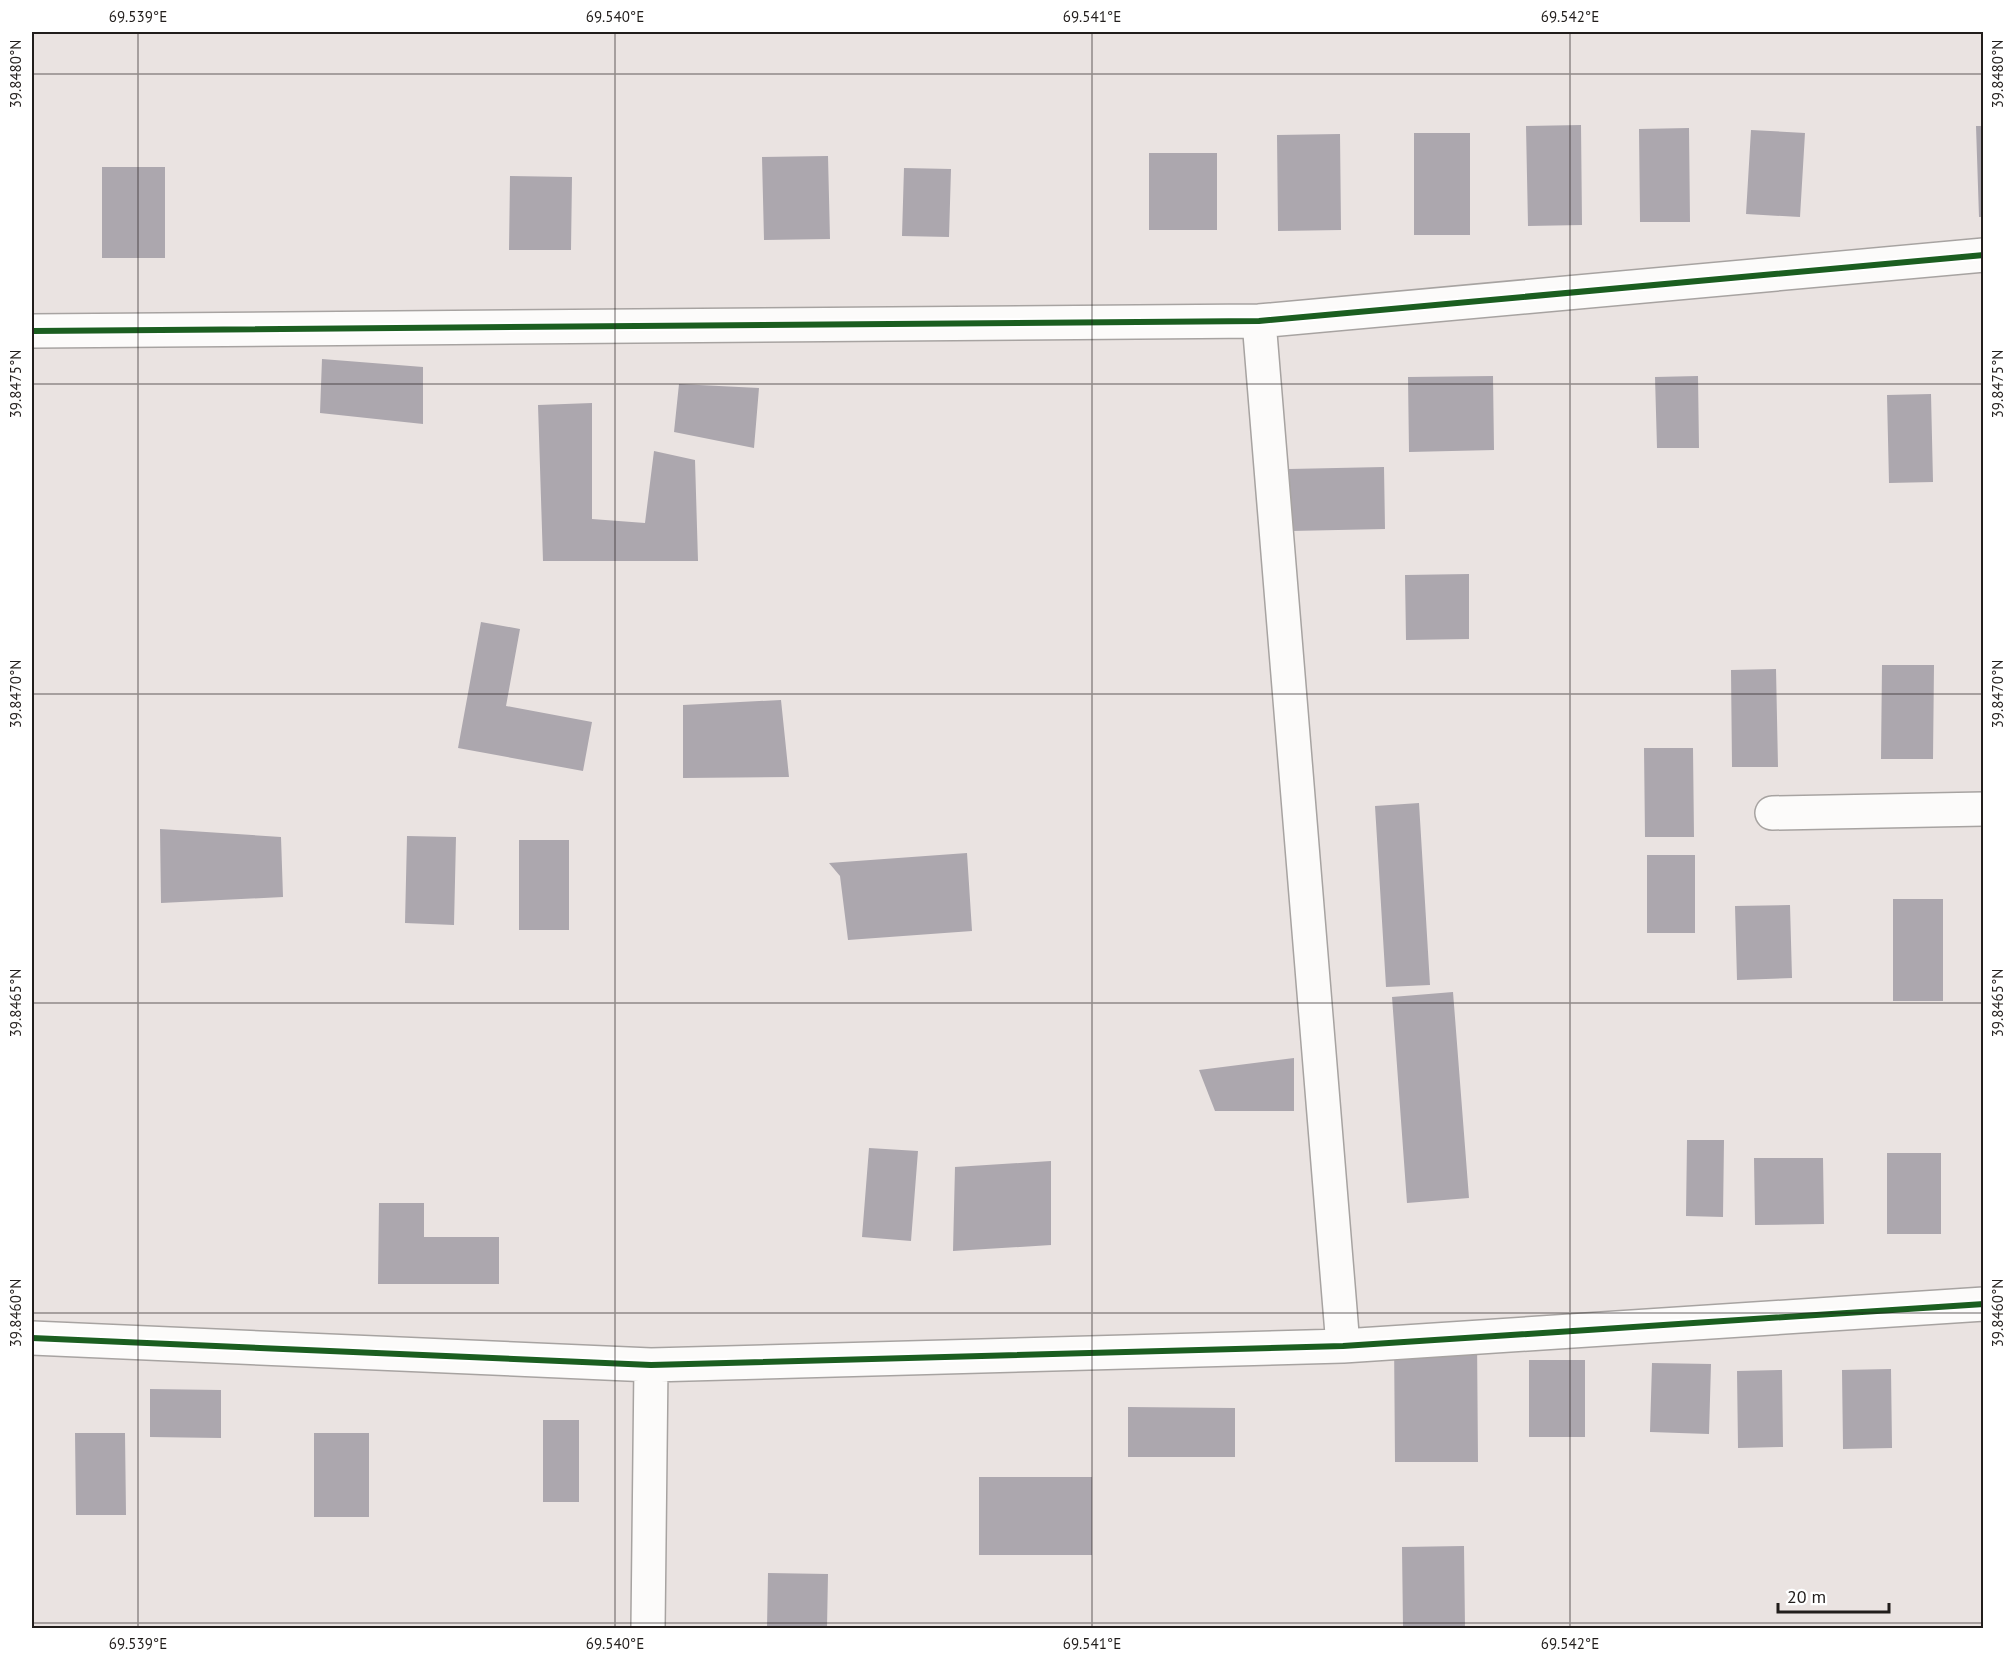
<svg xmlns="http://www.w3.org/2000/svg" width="2015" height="1660" font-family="'PT Sans',sans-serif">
<rect width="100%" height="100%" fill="#eae3e1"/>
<path fill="#aca7ae" d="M 1581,125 L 1582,225 L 1528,226 L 1526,126 Z
M 1976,126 L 1984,126 L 1984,217 L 1979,217 Z
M 1689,128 L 1690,222 L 1640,222 L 1639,129 Z
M 1751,130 L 1805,133 L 1800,217 L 1746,214 Z
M 1414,133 L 1470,133 L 1470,235 L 1414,235 Z
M 1340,134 L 1341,230 L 1278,231 L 1277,135 Z
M 1149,153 L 1217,153 L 1217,230 L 1149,230 Z
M 828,156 L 830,239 L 764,240 L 762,157 Z
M 102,167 L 165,167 L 165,258 L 102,258 Z
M 904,168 L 951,169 L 949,237 L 902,236 Z
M 510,176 L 572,177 L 571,250 L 509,250 Z
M 322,359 L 423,367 L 423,424 L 320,413 Z
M 1493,376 L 1494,450 L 1409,452 L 1408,377 Z
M 1698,376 L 1699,448 L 1657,448 L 1655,377 Z
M 679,384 L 759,388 L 754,448 L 674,432 Z
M 1931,394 L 1933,482 L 1889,483 L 1887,395 Z
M 592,403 L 592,519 L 645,523 L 654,451 L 695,460 L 698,561 L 543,561 L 538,405 Z
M 1384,467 L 1385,529 L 1291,531 L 1289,469 Z
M 1469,574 L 1469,639 L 1406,640 L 1405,575 Z
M 481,622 L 520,629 L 506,706 L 592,722 L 583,771 L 458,748 Z
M 1882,665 L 1934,665 L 1933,759 L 1881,759 Z
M 1776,669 L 1778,767 L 1732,767 L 1731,670 Z
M 781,700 L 789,777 L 683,778 L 683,705 Z
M 1644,748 L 1693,748 L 1694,837 L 1645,837 Z
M 1419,803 L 1430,985 L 1386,987 L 1375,806 Z
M 160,829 L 281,837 L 283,897 L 161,903 Z
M 407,836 L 456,837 L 454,925 L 405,923 Z
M 519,840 L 569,840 L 569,930 L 519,930 Z
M 967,853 L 972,931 L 848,940 L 840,876 L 829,863 Z
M 1647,855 L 1695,855 L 1695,933 L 1647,933 Z
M 1893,899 L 1943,899 L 1943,1001 L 1893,1001 Z
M 1790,905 L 1792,978 L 1737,980 L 1735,906 Z
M 1453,992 L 1469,1198 L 1407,1203 L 1392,997 Z
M 1294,1058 L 1294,1111 L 1215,1111 L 1199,1070 Z
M 1687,1140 L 1724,1140 L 1723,1217 L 1686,1216 Z
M 869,1148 L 918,1151 L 911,1241 L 862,1237 Z
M 1887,1153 L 1941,1153 L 1941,1234 L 1887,1234 Z
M 1754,1158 L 1823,1158 L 1824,1224 L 1755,1225 Z
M 1051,1161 L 1051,1245 L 953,1251 L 955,1167 Z
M 379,1203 L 424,1203 L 424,1237 L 499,1237 L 499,1284 L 378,1284 Z
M 1394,1337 L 1477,1337 L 1478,1462 L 1395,1462 Z
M 1529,1360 L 1585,1360 L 1585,1437 L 1529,1437 Z
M 1652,1363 L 1711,1364 L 1709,1434 L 1650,1432 Z
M 1891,1369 L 1892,1448 L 1843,1449 L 1842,1370 Z
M 1782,1370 L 1783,1447 L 1738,1448 L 1737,1371 Z
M 150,1389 L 221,1390 L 221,1438 L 150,1437 Z
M 1128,1407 L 1235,1408 L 1235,1457 L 1128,1457 Z
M 543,1420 L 579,1420 L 579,1502 L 543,1502 Z
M 75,1433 L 125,1433 L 126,1515 L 76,1515 Z
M 314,1433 L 369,1433 L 369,1517 L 314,1517 Z
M 979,1477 L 1092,1477 L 1092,1555 L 979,1555 Z
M 1464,1546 L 1465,1628 L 1403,1628 L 1402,1547 Z
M 768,1573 L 828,1574 L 827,1628 L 767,1628 Z"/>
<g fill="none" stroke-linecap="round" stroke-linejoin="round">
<defs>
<path id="street" d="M 1259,321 L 1343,1346
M 32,331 L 1259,321 L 1984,255
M 1772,813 L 1984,809
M 32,1338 L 651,1365 L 1343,1346 L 1984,1304
M 648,1628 L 651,1365"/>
</defs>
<use href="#street" stroke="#a7a3a1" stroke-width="36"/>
<use href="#street" stroke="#fcfbfa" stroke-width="33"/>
<defs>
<path id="cycleway" d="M 32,331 L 1259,321 L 1984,255
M 32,1338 L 651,1365 L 1343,1346 L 1984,1304"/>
</defs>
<use href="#cycleway" stroke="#fff" stroke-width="10"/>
<use href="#cycleway" stroke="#1b5e20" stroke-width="6"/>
</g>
<path fill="none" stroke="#211d1b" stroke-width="1.5" stroke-opacity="0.45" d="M 138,32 L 138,1628M 615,32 L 615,1628M 1092,32 L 1092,1628M 1570,32 L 1570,1628M 32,74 L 1984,74M 32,384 L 1984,384M 32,694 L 1984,694M 32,1003 L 1984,1003M 32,1313 L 1984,1313M 32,1623 L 1984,1623"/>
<rect width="2015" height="1660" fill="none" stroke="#ffffff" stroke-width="66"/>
<path d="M1778 1603v9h111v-9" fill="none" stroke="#211d1b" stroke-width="3"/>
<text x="1787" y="1603" font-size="18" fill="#211d1b" stroke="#ffffff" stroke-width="4.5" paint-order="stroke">20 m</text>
<rect x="33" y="33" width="1949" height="1594" fill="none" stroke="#211d1b" stroke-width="2"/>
<g font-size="15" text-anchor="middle" fill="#211d1b">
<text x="138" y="22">69.539°E</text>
<text x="615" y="22">69.540°E</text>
<text x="1092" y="22">69.541°E</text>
<text x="1570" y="22">69.542°E</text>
<text transform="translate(16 74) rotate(-90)" y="5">39.8480°N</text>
<text transform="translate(1998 74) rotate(-90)" y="5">39.8480°N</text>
<text transform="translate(16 384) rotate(-90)" y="5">39.8475°N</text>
<text transform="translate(1998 384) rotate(-90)" y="5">39.8475°N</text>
<text transform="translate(16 694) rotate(-90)" y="5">39.8470°N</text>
<text transform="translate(1998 694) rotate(-90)" y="5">39.8470°N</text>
<text transform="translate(16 1003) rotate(-90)" y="5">39.8465°N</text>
<text transform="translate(1998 1003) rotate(-90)" y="5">39.8465°N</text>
<text transform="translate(16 1313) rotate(-90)" y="5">39.8460°N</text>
<text transform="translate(1998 1313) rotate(-90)" y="5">39.8460°N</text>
<text x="138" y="1649">69.539°E</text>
<text x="615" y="1649">69.540°E</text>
<text x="1092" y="1649">69.541°E</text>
<text x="1570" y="1649">69.542°E</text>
</g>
</svg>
